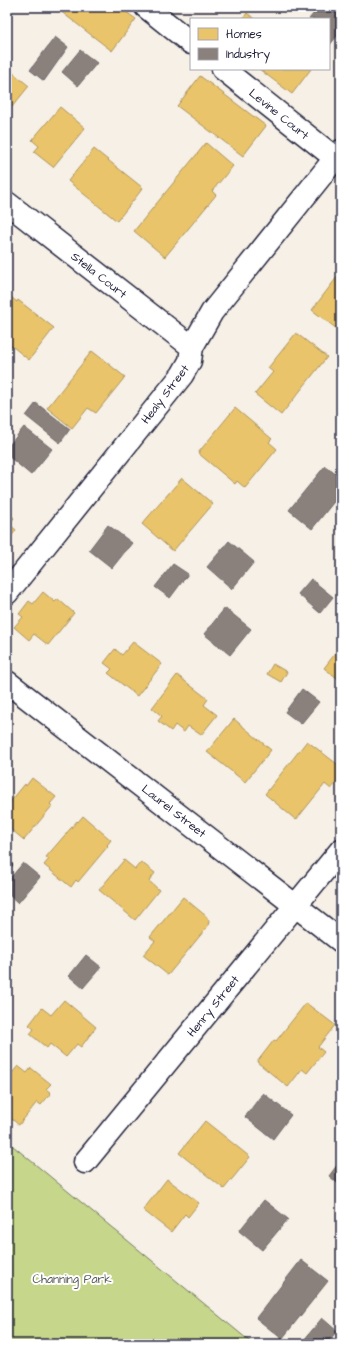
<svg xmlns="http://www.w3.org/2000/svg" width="348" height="1351" font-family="'Architects Daughter',sans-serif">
<rect width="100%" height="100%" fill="#f6f0e7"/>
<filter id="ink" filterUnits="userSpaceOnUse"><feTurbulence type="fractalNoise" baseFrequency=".025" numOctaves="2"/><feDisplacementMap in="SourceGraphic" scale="8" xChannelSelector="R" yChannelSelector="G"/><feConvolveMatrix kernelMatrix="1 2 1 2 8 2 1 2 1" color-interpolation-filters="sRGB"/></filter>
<g filter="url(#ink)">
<path fill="#c6d68a" stroke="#747c62" d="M 7,1141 L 253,1344 L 7,1344 Z"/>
<path fill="#e9c46a" stroke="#ad935c" d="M 55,7 L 119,7 L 136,19 L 112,51 Z
M 247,13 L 255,19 L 243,19 Z
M 7,68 L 29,86 L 7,113 Z
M 259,69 L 311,69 L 292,94 Z
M 200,76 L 266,126 L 243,156 L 177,106 Z
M 60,107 L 85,128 L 53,167 L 34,152 L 39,146 L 32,140 Z
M 206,143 L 233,166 L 212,191 L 216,195 L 165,257 L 134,231 Z
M 94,149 L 143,188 L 117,221 L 68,181 Z
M 341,272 L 341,332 L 312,310 Z
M 7,294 L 17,302 L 18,300 L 54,328 L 29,360 L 7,342 Z
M 296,333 L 327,357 L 281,415 L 255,394 L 273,372 L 268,368 Z
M 92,351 L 125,377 L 96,413 L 88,408 L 72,428 L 47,408 Z
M 235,408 L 272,439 L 269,442 L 277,449 L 245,488 L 237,481 L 235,484 L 198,453 Z
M 182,478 L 213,504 L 173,551 L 142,524 Z
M 7,512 L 14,518 L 9,524 L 16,530 L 7,542 Z
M 43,592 L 55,602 L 58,599 L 74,613 L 48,645 L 34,634 L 29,640 L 14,627 L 23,617 L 19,614 L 29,601 L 33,604 Z
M 133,642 L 162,664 L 137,696 L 108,673 L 112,669 L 104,663 L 115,649 L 122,655 Z
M 338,650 L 341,653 L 341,681 L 324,668 Z
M 273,664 L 287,672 L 281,682 L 267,674 Z
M 177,675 L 208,699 L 204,705 L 217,715 L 201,735 L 188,726 L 184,732 L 175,725 L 171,731 L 158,721 L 162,716 L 152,708 Z
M 234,719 L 271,750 L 245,782 L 207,752 Z
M 307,741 L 341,767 L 341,777 L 331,789 L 325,784 L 296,820 L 265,794 Z
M 32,778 L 56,797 L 50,804 L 52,806 L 24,840 L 7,826 L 7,806 L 25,784 L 26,786 Z
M 83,816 L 111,840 L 107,845 L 108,846 L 78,882 L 76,880 L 71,887 L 44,865 L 49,859 L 46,857 L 77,821 L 78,822 Z
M 124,860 L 135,869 L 141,862 L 155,873 L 149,881 L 159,890 L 135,920 L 99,890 Z
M 183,897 L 206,916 L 209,921 L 208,926 L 168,975 L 143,955 L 155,941 L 150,937 Z
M 64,1000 L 96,1027 L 81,1047 L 77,1044 L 66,1057 L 50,1044 L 47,1048 L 30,1034 L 34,1029 L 29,1025 L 42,1008 L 51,1015 Z
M 306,1003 L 335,1025 L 318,1047 L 324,1052 L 307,1073 L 302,1069 L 288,1087 L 257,1062 L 274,1040 L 276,1041 Z
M 18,1066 L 27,1073 L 31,1068 L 51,1084 L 46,1089 L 51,1093 L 41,1105 L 37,1102 L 19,1125 L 7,1115 L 7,1079 Z
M 205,1121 L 250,1157 L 224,1189 L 179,1153 Z
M 167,1179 L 199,1203 L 188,1217 L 185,1214 L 171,1232 L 143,1210 Z"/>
<path fill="#8a817c" stroke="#6b6468" d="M 319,7 L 341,7 L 341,31 L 329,46 L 329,19 L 309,19 Z
M 55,37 L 68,47 L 44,81 L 30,70 Z
M 80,50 L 97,63 L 78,86 L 62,72 Z
M 36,403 L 70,429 L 60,443 L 26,416 Z
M 24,427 L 52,449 L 31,475 L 7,455 L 7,448 Z
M 325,466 L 341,478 L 341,493 L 312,529 L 289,510 Z
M 108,525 L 132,543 L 112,568 L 89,550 Z
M 229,541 L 254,562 L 232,589 L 207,567 Z
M 173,564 L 188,574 L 170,598 L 155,587 Z
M 311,579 L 333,597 L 320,613 L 298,594 Z
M 225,608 L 251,629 L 230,655 L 204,634 Z
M 302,689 L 319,702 L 301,724 L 285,712 Z
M 7,860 L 13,865 L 7,872 Z
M 23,863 L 40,877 L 18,903 L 7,893 L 7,882 Z
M 86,955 L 101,967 L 83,988 L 69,976 Z
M 263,1093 L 291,1115 L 273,1139 L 245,1117 Z
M 341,1160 L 341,1186 L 329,1176 Z
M 264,1200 L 288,1219 L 262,1250 L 239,1231 Z
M 301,1260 L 328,1281 L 282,1339 L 256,1318 Z
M 322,1318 L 337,1331 L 326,1344 L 308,1344 L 304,1340 Z"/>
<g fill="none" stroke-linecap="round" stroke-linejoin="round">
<defs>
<path id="minor" d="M 146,7 L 191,43
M 223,69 L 335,158
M 7,203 L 192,347
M 7,593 L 182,375 L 190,361 L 192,347 L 212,312 L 341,151
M 7,682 L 341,941
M 85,1162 L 341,850"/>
</defs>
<use href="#minor" stroke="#22223b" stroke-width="25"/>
<use href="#minor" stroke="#fff" stroke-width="22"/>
</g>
</g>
<g text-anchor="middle" stroke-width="4" stroke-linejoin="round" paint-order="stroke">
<g font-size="12" fill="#22223b" stroke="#fff">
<text transform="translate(279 114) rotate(39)" y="4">Levine Court</text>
<text transform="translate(99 275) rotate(38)" y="4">Stella Court</text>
<text transform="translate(165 394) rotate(-53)" y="4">Healy Street</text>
<text transform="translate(174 811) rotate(38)" y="4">Laurel Street</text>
<text transform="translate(213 1006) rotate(-51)" y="4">Henry Street</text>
</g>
<g font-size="12" fill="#535853" stroke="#fff">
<text x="72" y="1283">Channing Park</text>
</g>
</g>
<rect width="348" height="1351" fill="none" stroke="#fff" stroke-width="24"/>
<rect x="12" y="12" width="324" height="1327" fill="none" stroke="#22223b" stroke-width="1.5" filter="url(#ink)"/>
<rect x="190" y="18" width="140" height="52" fill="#ffffff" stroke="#a7a7b1"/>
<rect x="198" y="28" width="20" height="12" fill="#e9c46a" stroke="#a7a7b1"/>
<text x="226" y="38" font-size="12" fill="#22223b">Homes</text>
<rect x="198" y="48" width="20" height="12" fill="#8a817c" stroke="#a7a7b1"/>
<text x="226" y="58" font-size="12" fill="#22223b">Industry</text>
</svg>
